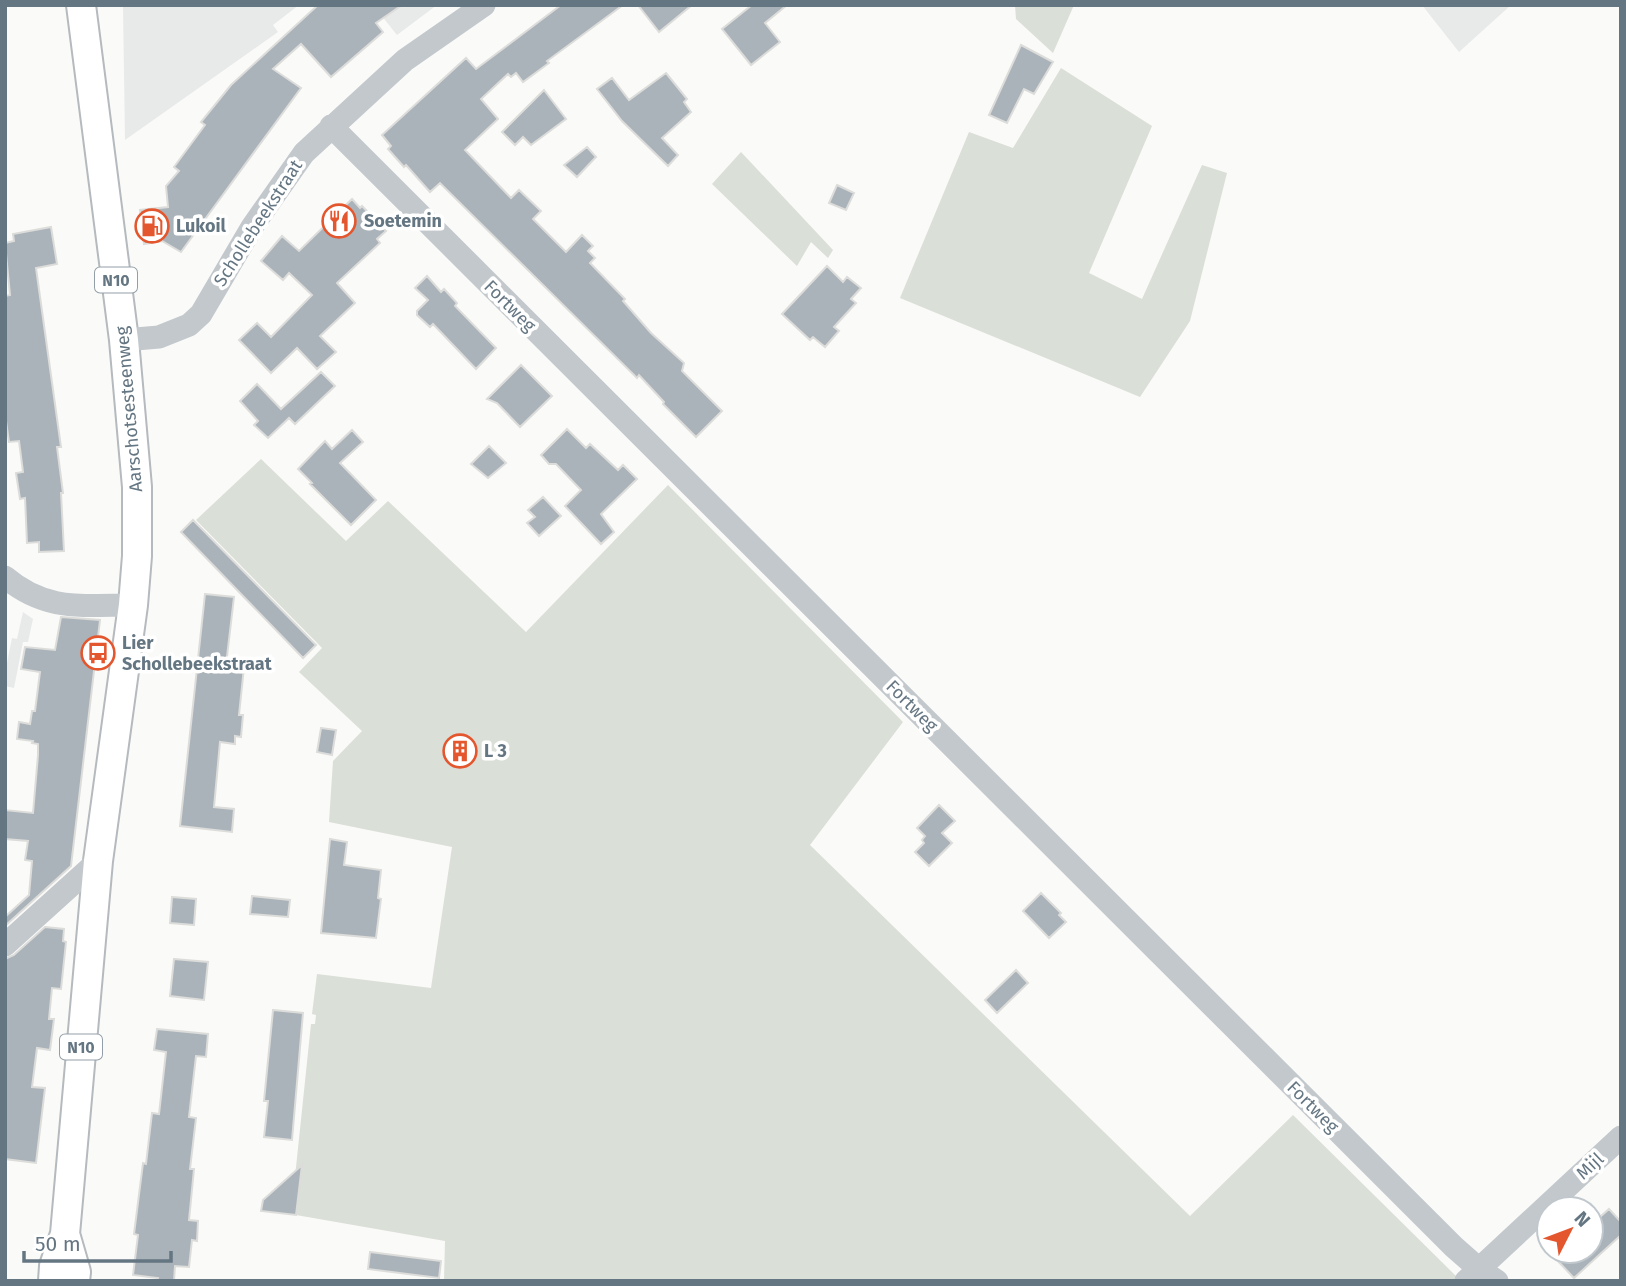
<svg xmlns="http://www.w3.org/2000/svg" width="1626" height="1286" font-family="'Fira Sans',sans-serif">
<rect width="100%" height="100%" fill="#fafaf8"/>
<path fill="#e8e9e9" d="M 123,5 L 299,5 L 273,25 L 278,32 L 125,140 Z
M 373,5 L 437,5 L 397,35 Z
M 1422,5 L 1511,5 L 1459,52 Z
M 23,612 L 33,619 L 28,642 L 23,642 L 14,688 L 5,686 L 5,673 L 12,638 L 17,639 Z"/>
<path fill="#dadfd7" d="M 1015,5 L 1074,5 L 1053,53 L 1016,19 Z
M 1061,68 L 1152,126 L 1089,273 L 1142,299 L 1202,165 L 1227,173 L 1190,321 L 1140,397 L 900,298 L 969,132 L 1013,148 Z
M 741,152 L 833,250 L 828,258 L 811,242 L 797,266 L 712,184 Z
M 261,459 L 346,541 L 388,501 L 526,632 L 668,485 L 903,722 L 810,845 L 1190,1216 L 1293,1115 L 1457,1277 L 1453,1281 L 444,1281 L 445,1241 L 296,1215 L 298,1198 L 293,1196 L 311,1024 L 315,1024 L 316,1015 L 312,1014 L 317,974 L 431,988 L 452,847 L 329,822 L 333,761 L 362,731 L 299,672 L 322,648 L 196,520 Z"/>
<path fill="#aab3b9" stroke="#dcdcda" stroke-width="2" d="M 318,5 L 402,5 L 376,23 L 383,32 L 331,77 L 301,44 L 273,69 L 301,88 L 181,252 L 162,241 L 144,244 L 140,210 L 168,207 L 166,186 L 179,171 L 174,167 L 205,125 L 201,122 L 231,85 Z
M 561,5 L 623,5 L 547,61 L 549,63 L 523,82 L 516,73 L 511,77 L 508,74 L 481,99 L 498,119 L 465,150 L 511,198 L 519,190 L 541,211 L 533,219 L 566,252 L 582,235 L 593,246 L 588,251 L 595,258 L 590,263 L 625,299 L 623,301 L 651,333 L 684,363 L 682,371 L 722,411 L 696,437 L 663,404 L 664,402 L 639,375 L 637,378 L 440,183 L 430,192 L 406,165 L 404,167 L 388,149 L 391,146 L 382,135 L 466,58 L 476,69 Z
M 638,5 L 692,5 L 659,32 Z
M 752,5 L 787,5 L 765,23 L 780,42 L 751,65 L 722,29 Z
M 1021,45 L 1053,62 L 1034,94 L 1024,89 L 1007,123 L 989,115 Z
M 666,73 L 687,99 L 684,102 L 691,112 L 662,138 L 678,155 L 668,166 L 622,121 L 597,89 L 612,78 L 629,100 Z
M 544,90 L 566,119 L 531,145 L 523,137 L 515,145 L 502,132 Z
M 587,147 L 596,157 L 577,177 L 564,165 Z
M 837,185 L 854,193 L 846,210 L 829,203 Z
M 352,199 L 360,208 L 362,206 L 386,231 L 377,239 L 380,243 L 337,283 L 355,303 L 320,336 L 336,352 L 317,369 L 297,348 L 271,373 L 239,340 L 257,323 L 271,337 L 312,295 L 289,273 L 283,280 L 261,261 L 282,236 L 299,251 Z
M 51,227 L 57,264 L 36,268 L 61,447 L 57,447 L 63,493 L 61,493 L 64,551 L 39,552 L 39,542 L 27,543 L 25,498 L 20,499 L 16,473 L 23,472 L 19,441 L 9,442 L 5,414 L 5,296 L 10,295 L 5,243 L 14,241 L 13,234 Z
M 827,266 L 843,282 L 847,277 L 861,288 L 851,299 L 856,303 L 834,327 L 839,331 L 825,347 L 813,337 L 810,340 L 782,314 Z
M 427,276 L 441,292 L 444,289 L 457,303 L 455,306 L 496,348 L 476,369 L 433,324 L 430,327 L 417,315 L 417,311 L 428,300 L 415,288 Z
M 521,365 L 552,396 L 520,427 L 497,403 L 487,399 Z
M 321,372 L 335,386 L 295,424 L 289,418 L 268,438 L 254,425 L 258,421 L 240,401 L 257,384 L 281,409 Z
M 567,429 L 586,448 L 590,444 L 618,470 L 623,465 L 637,479 L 601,514 L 614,532 L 601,544 L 565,506 L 581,490 L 556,464 L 549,464 L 541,455 Z
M 352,430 L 363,442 L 340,463 L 376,500 L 351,525 L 310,484 L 312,483 L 298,469 L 325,441 L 332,449 Z
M 489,446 L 506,463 L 488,478 L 471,464 Z
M 543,497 L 561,516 L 539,536 L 527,523 L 535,517 L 528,510 Z
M 193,520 L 316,645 L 303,658 L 181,532 Z
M 205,594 L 234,597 L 226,665 L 244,667 L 239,715 L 243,715 L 241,737 L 235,736 L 235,744 L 220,742 L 214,807 L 234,809 L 232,832 L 180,826 Z
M 61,617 L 100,620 L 71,866 L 5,926 L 5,917 L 29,895 L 32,861 L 25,860 L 28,841 L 5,839 L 5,810 L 33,813 L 38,755 L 38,744 L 32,743 L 33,741 L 17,739 L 19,722 L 30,724 L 32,711 L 35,711 L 40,672 L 21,669 L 25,647 L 55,650 Z
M 321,728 L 336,730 L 332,755 L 317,752 Z
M 457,736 L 466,742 L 471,752 L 463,764 L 452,764 L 448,750 Z
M 939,805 L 955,821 L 942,833 L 952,843 L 929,866 L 915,852 L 924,843 L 922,840 L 925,836 L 917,828 Z
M 330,839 L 347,842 L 344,865 L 381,870 L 378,898 L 381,899 L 376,938 L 321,933 Z
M 1041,893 L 1061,913 L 1059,915 L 1066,922 L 1049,938 L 1023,911 Z
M 252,896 L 290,900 L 288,917 L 250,914 Z
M 172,897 L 196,899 L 194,925 L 170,923 Z
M 45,927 L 64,929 L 63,941 L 66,942 L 61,989 L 52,988 L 49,1019 L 54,1019 L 50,1050 L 37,1048 L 32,1087 L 45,1088 L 36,1163 L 5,1159 L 5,959 L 14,955 Z
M 174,959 L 208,962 L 204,1000 L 170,996 Z
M 1016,970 L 1028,983 L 997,1013 L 985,1000 Z
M 273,1010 L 303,1013 L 292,1140 L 264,1137 L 268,1101 L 264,1101 Z
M 157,1029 L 208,1034 L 206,1057 L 196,1056 L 189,1117 L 196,1118 L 190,1169 L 194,1169 L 189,1220 L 198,1221 L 197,1241 L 192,1240 L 189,1267 L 175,1266 L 174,1281 L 157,1281 L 158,1278 L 133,1275 L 138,1235 L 134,1234 L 143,1163 L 146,1164 L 152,1113 L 159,1114 L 166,1052 L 154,1050 Z
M 302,1165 L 296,1215 L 261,1211 L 263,1200 Z
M 1609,1209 L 1621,1222 L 1621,1235 L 1574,1278 L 1555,1258 L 1563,1251 L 1591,1251 L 1591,1225 Z
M 370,1252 L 441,1261 L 439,1278 L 368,1269 Z"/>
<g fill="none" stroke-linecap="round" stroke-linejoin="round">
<defs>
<path id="major" d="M 65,1234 L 76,1272 L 75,1281
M 53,1281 L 54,1266 L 65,1234 L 98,861 L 133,605 L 137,556 L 137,487 L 124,340 L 81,5"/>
</defs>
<use href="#major" stroke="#b5babe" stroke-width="32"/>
<path stroke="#c3c8cc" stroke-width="23" d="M 331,126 L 1454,1247 L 1479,1269 L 1497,1281
M 124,340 L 159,337 L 189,325 L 201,314 L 252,227 L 304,153 L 405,60 L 484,5
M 5,577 C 46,612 83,605 133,605
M 5,945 L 98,861
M 1466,1281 L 1621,1137"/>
<use href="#major" stroke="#fff" stroke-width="28"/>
</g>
<defs>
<symbol id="restaurant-ring" viewBox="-11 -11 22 22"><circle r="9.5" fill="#fff" stroke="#e4572e" stroke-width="1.5"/><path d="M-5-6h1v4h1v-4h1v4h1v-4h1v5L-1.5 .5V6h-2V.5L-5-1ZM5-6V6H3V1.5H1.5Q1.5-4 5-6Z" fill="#e4572e"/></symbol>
<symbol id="fuel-ring" viewBox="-11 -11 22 22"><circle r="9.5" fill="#fff" stroke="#e4572e" stroke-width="1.5"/><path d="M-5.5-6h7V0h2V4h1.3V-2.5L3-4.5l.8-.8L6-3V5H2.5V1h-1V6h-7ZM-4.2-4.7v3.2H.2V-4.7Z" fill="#e4572e"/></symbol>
<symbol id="bus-ring" viewBox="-11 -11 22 22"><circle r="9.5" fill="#fff" stroke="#e4572e" stroke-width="1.5"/><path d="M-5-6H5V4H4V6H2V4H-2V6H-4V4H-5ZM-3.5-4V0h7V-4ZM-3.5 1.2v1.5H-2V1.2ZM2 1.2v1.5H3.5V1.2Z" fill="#e4572e"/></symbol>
<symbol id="building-ring" viewBox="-11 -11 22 22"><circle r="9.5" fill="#fff" stroke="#e4572e" stroke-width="1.5"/><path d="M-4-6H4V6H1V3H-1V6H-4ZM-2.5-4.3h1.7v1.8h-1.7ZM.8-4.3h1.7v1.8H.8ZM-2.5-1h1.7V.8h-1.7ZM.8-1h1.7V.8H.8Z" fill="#e4572e"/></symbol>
</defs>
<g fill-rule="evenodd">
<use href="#restaurant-ring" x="320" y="202" width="38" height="38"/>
<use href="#fuel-ring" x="133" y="207" width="38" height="38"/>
<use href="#bus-ring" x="79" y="634" width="38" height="38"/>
<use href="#building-ring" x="441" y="732" width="38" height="38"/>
</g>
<g text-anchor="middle" stroke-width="7" stroke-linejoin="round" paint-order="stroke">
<g fill="#fff" stroke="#939fa8" stroke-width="2">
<rect x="95" y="267.5" width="42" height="25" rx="5"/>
<rect x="60" y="1034.5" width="42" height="25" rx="5"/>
</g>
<g font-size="16" font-weight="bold" fill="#657683">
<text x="116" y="286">N10</text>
<text x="81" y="1053">N10</text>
</g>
<g font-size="18" font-weight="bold" fill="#657683" stroke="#fff" text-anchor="start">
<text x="364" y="227">Soetemin</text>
<text x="176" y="232">Lukoil</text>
<text x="122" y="649">Lier<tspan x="122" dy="21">Schollebeekstraat</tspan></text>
<text x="484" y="757">L 3</text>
</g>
<g font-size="18" fill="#657683" stroke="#fff">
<text transform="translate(258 223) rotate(-57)" y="6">Schollebeekstraat</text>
<text transform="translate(510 306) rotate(45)" y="6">Fortweg</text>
<text transform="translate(129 409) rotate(-95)" y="6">Aarschotsesteenweg</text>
<text transform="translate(912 706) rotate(45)" y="6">Fortweg</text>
<text transform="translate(1313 1107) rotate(45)" y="6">Fortweg</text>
<text transform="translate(1590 1166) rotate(-43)" y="6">Mijl</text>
</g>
</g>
<rect width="1626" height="1286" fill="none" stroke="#657683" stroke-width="14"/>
<g transform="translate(1570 1230) rotate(48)"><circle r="33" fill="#ffffff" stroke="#c1c8cd" stroke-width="2"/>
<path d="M0-5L12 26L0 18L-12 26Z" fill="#e4572e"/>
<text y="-10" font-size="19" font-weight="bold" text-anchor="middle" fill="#657683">N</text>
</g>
<path d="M24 1251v10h147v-10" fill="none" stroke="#657683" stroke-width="3.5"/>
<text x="35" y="1251" font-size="21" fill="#657683" stroke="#ffffff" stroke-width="5" paint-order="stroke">50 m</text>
</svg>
